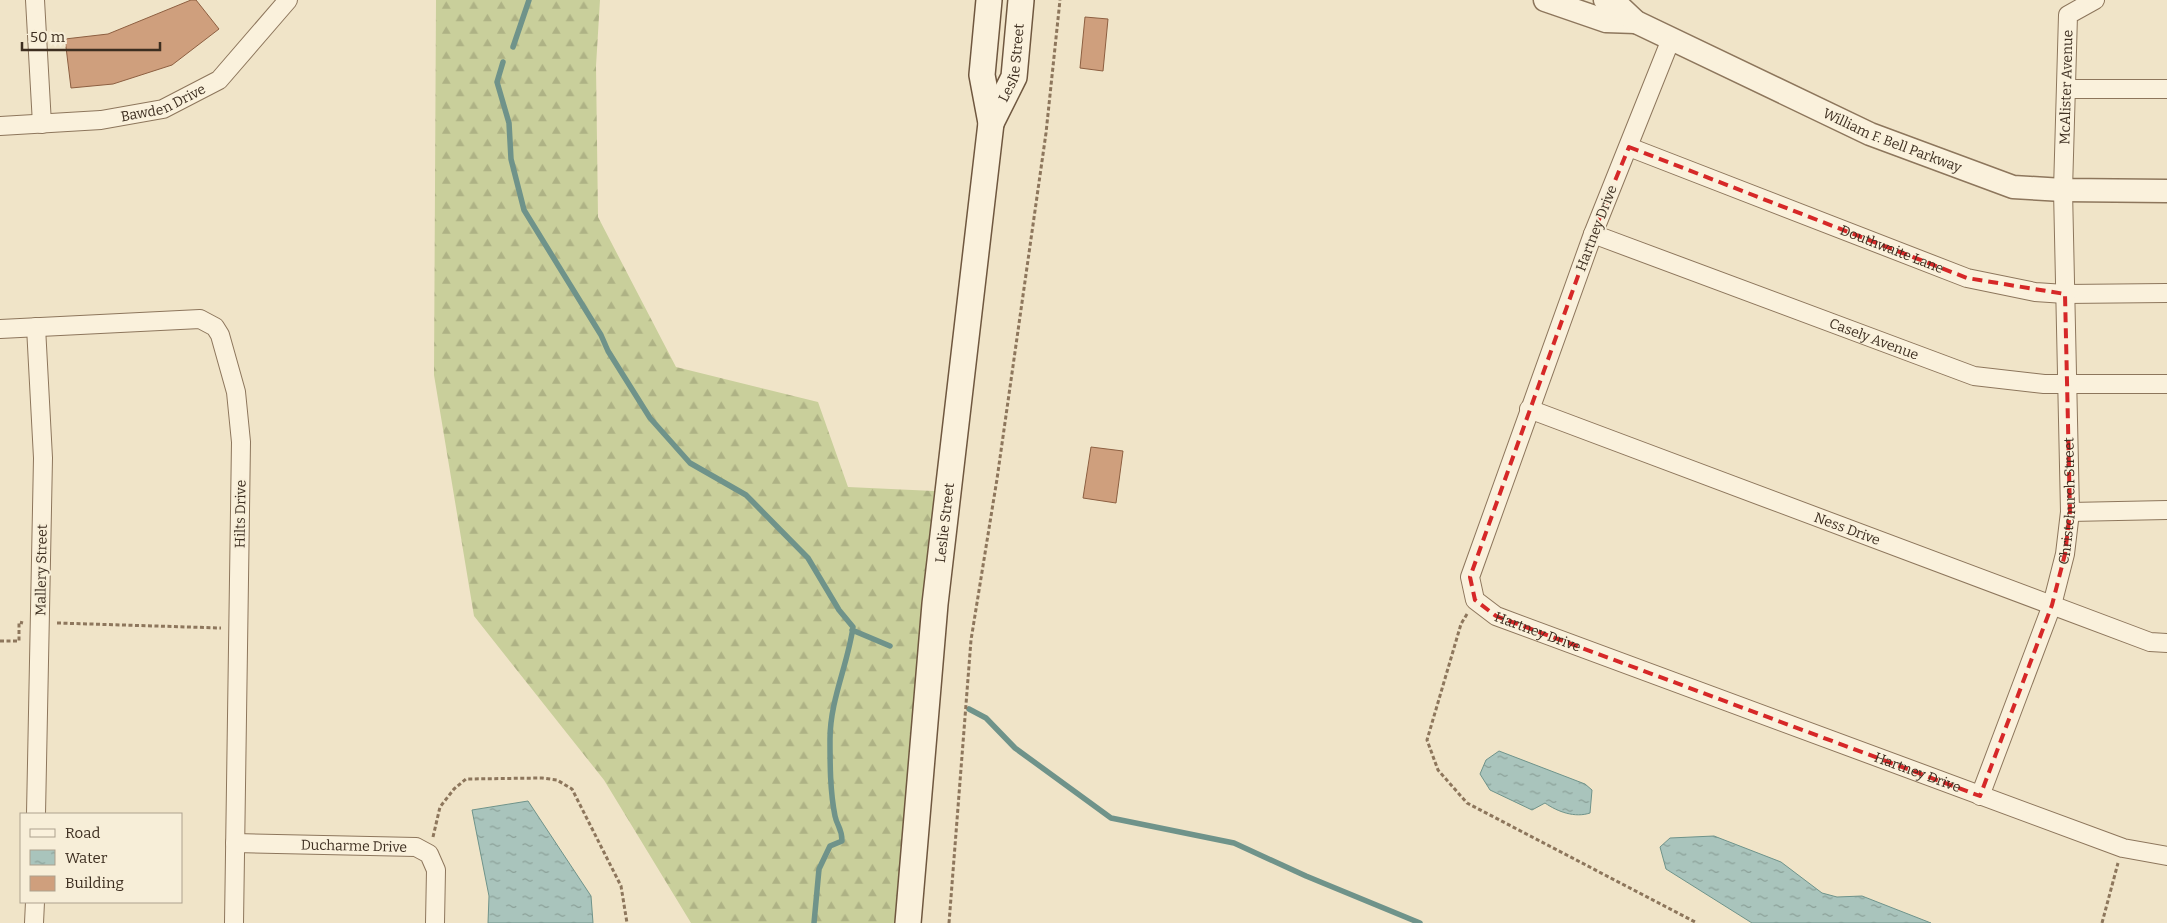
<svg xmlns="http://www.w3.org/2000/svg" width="2167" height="923" font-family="Bitter,serif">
<defs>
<pattern id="forest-firs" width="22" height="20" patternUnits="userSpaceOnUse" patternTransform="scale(1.25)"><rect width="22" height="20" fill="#c9cf9b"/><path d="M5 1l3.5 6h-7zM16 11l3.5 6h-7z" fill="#aeb285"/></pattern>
<pattern id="water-ripples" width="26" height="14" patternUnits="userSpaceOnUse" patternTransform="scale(1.25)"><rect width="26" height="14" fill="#a9c4bc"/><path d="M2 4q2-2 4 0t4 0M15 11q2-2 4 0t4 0" fill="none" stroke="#8ba098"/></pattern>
</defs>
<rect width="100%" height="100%" fill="#f0e4c8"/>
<path fill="url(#forest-firs)" d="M 436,0 L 600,0 L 596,66 L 598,217 L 676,367 L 818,402 L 848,487 L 934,491 L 906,923 L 691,923 L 604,780 L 474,616 L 434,375 Z"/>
<path fill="url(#water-ripples)" stroke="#6f938a" d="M 1499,751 L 1585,784 L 1592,790 L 1590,813 C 1575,818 1558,812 1545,803 L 1532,810 L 1490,790 L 1480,774 L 1486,760 Z
M 528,801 L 591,896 L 593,923 L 488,923 L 489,896 L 472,810 Z
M 1714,836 L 1781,862 L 1822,893 L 1837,897 L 1862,896 L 1931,923 L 1752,923 L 1666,869 L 1660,847 L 1670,838 Z"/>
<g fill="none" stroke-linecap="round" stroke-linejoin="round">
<path stroke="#6f938a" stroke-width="5.5" d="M 513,47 L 529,0
M 503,62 L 497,82 L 509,123 L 511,159 L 524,210 L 601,335 L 608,351 L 650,418 L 690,463 L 746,495 L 808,558 L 839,610 L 853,627 C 848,664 830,700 830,739 C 830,764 830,791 835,816 C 837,826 842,828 842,841 L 830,846 L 819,869 L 814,923
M 852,630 L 890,646
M 969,709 L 986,718 L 1015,748 L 1111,818 L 1234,843 L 1306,876 L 1420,923"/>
</g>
<path fill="#cf9f7d" stroke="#8d5f41" d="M 191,0 L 196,0 L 219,29 L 172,65 L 113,84 L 71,88 L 65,39 L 108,34 Z
M 1085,17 L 1108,19 L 1103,71 L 1080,68 Z
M 1091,447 L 1123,451 L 1116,503 L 1083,498 Z"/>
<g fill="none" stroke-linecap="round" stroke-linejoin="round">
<defs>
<g id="minor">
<path d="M 35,0 L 42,124"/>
<path id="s1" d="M 1671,39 L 1593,234 L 1470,577 L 1475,600 L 1496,616 L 2123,848 L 2167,856"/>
<path d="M 2067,89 L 2167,89"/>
<path id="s2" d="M 0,126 L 101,120 L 163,109 L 219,80 L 288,0"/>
<path id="s3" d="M 1629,147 L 1967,278 L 2035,292 L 2065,294 L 2167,293"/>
<path id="s4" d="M 1593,234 L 1974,376 L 2044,384 L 2167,384"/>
<path d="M 36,327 L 43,458 L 36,814"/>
<path d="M 0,329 L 200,319 L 215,327 L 220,335 L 236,392 L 241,442 L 234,923"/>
<path id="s5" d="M 1529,409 L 2150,642 L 2167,643"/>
<path d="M 2070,512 L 2167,510"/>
<path id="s6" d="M 1980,796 L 2052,605 L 2065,554 L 2070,512 L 2063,190 L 2068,15 L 2095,0"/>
<path id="s7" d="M 235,843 L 416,847 L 429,854 L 436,870 L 435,923"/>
<path d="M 34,923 L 35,902"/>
</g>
<g id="tertiary">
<path d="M 1545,0 L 1606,21 L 1636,22"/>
<path id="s8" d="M 1605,0 L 1619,6 L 1636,22 L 1870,134 L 2013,187 L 2063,190 L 2167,191"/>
</g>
<g id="secondary">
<path id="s9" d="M 991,123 L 1014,77 L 1021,0"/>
<path id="s10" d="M 908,923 L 935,604 L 991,123 L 982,75 L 989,0"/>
</g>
</defs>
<use href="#minor" stroke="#8d765c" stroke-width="20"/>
<use href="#tertiary" stroke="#8d765c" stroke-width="25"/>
<use href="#secondary" stroke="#6f573f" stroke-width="28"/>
<path stroke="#8d765c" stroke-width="3" stroke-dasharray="4 2.5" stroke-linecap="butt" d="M 1467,614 L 1461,624 L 1427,740 L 1438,770 L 1467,803 L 1697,923
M 57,623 L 221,628
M 0,641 L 19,641 L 19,622 L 23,623
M 433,837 L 440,807 L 454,789 L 466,779 L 542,778 L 557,780 L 572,789 L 621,886 L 627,923
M 949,923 L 971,640 L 997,479 L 1046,133 L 1060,0
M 2102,923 L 2118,863"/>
<use href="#minor" stroke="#faf1dc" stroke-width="18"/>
<use href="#tertiary" stroke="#faf1dc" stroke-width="22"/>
<use href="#secondary" stroke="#faf1dc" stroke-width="25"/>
</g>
<path fill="none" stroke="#d62828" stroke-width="4" stroke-dasharray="10 6" stroke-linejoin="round" d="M 1629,147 L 1967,278 L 2065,294 L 2070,512 L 2065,554 L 2052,605 L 1980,796 L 1496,616 L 1475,600 L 1470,577 L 1593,234 Z"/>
<g text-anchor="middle" stroke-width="4" stroke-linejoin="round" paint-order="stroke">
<g font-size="14" fill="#3d2e20" stroke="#f7eed8">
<text dy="5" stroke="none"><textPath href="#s9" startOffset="65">Leslie Street</textPath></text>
<text dy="5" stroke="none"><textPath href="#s6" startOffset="724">McAlister Avenue</textPath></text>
<text dy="5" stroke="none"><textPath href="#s2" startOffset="166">Bawden Drive</textPath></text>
<text dy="5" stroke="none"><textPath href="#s8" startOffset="321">William F. Bell Parkway</textPath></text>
<text transform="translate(1596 228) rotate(-69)" y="5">Hartney Drive</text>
<text dy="5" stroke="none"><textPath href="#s3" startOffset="282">Douthwaite Lane</textPath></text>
<text dy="5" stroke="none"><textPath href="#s4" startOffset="300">Casely Avenue</textPath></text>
<text dy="5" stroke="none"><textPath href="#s6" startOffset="310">Christchurch Street</textPath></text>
<text transform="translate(240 514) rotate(-89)" y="5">Hilts Drive</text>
<text dy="5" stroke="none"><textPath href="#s10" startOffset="402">Leslie Street</textPath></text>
<text dy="5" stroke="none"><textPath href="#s5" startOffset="340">Ness Drive</textPath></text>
<text transform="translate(41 570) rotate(-89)" y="5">Mallery Street</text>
<text dy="5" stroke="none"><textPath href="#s1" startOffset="669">Hartney Drive</textPath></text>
<text dy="5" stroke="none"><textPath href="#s1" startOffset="1074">Hartney Drive</textPath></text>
<text dy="5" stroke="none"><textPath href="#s7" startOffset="119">Ducharme Drive</textPath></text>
</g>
</g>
<rect x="20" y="813" width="162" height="90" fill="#f7eed8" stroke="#ada18e"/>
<rect x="30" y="829" width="25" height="8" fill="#faf1dc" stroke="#ada18e"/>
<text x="65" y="838" font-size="15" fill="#3d2e20">Road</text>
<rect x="30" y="850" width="25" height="15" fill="url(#water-ripples)" stroke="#ada18e"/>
<text x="65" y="863" font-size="15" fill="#3d2e20">Water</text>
<rect x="30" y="876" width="25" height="15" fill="#cf9f7d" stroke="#ada18e"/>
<text x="65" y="888" font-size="15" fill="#3d2e20">Building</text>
<path d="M22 42v8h138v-8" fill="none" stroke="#3d2e20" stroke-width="2.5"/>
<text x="30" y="42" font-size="15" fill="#3d2e20" stroke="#f7eed8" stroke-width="4" paint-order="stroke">50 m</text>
</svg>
